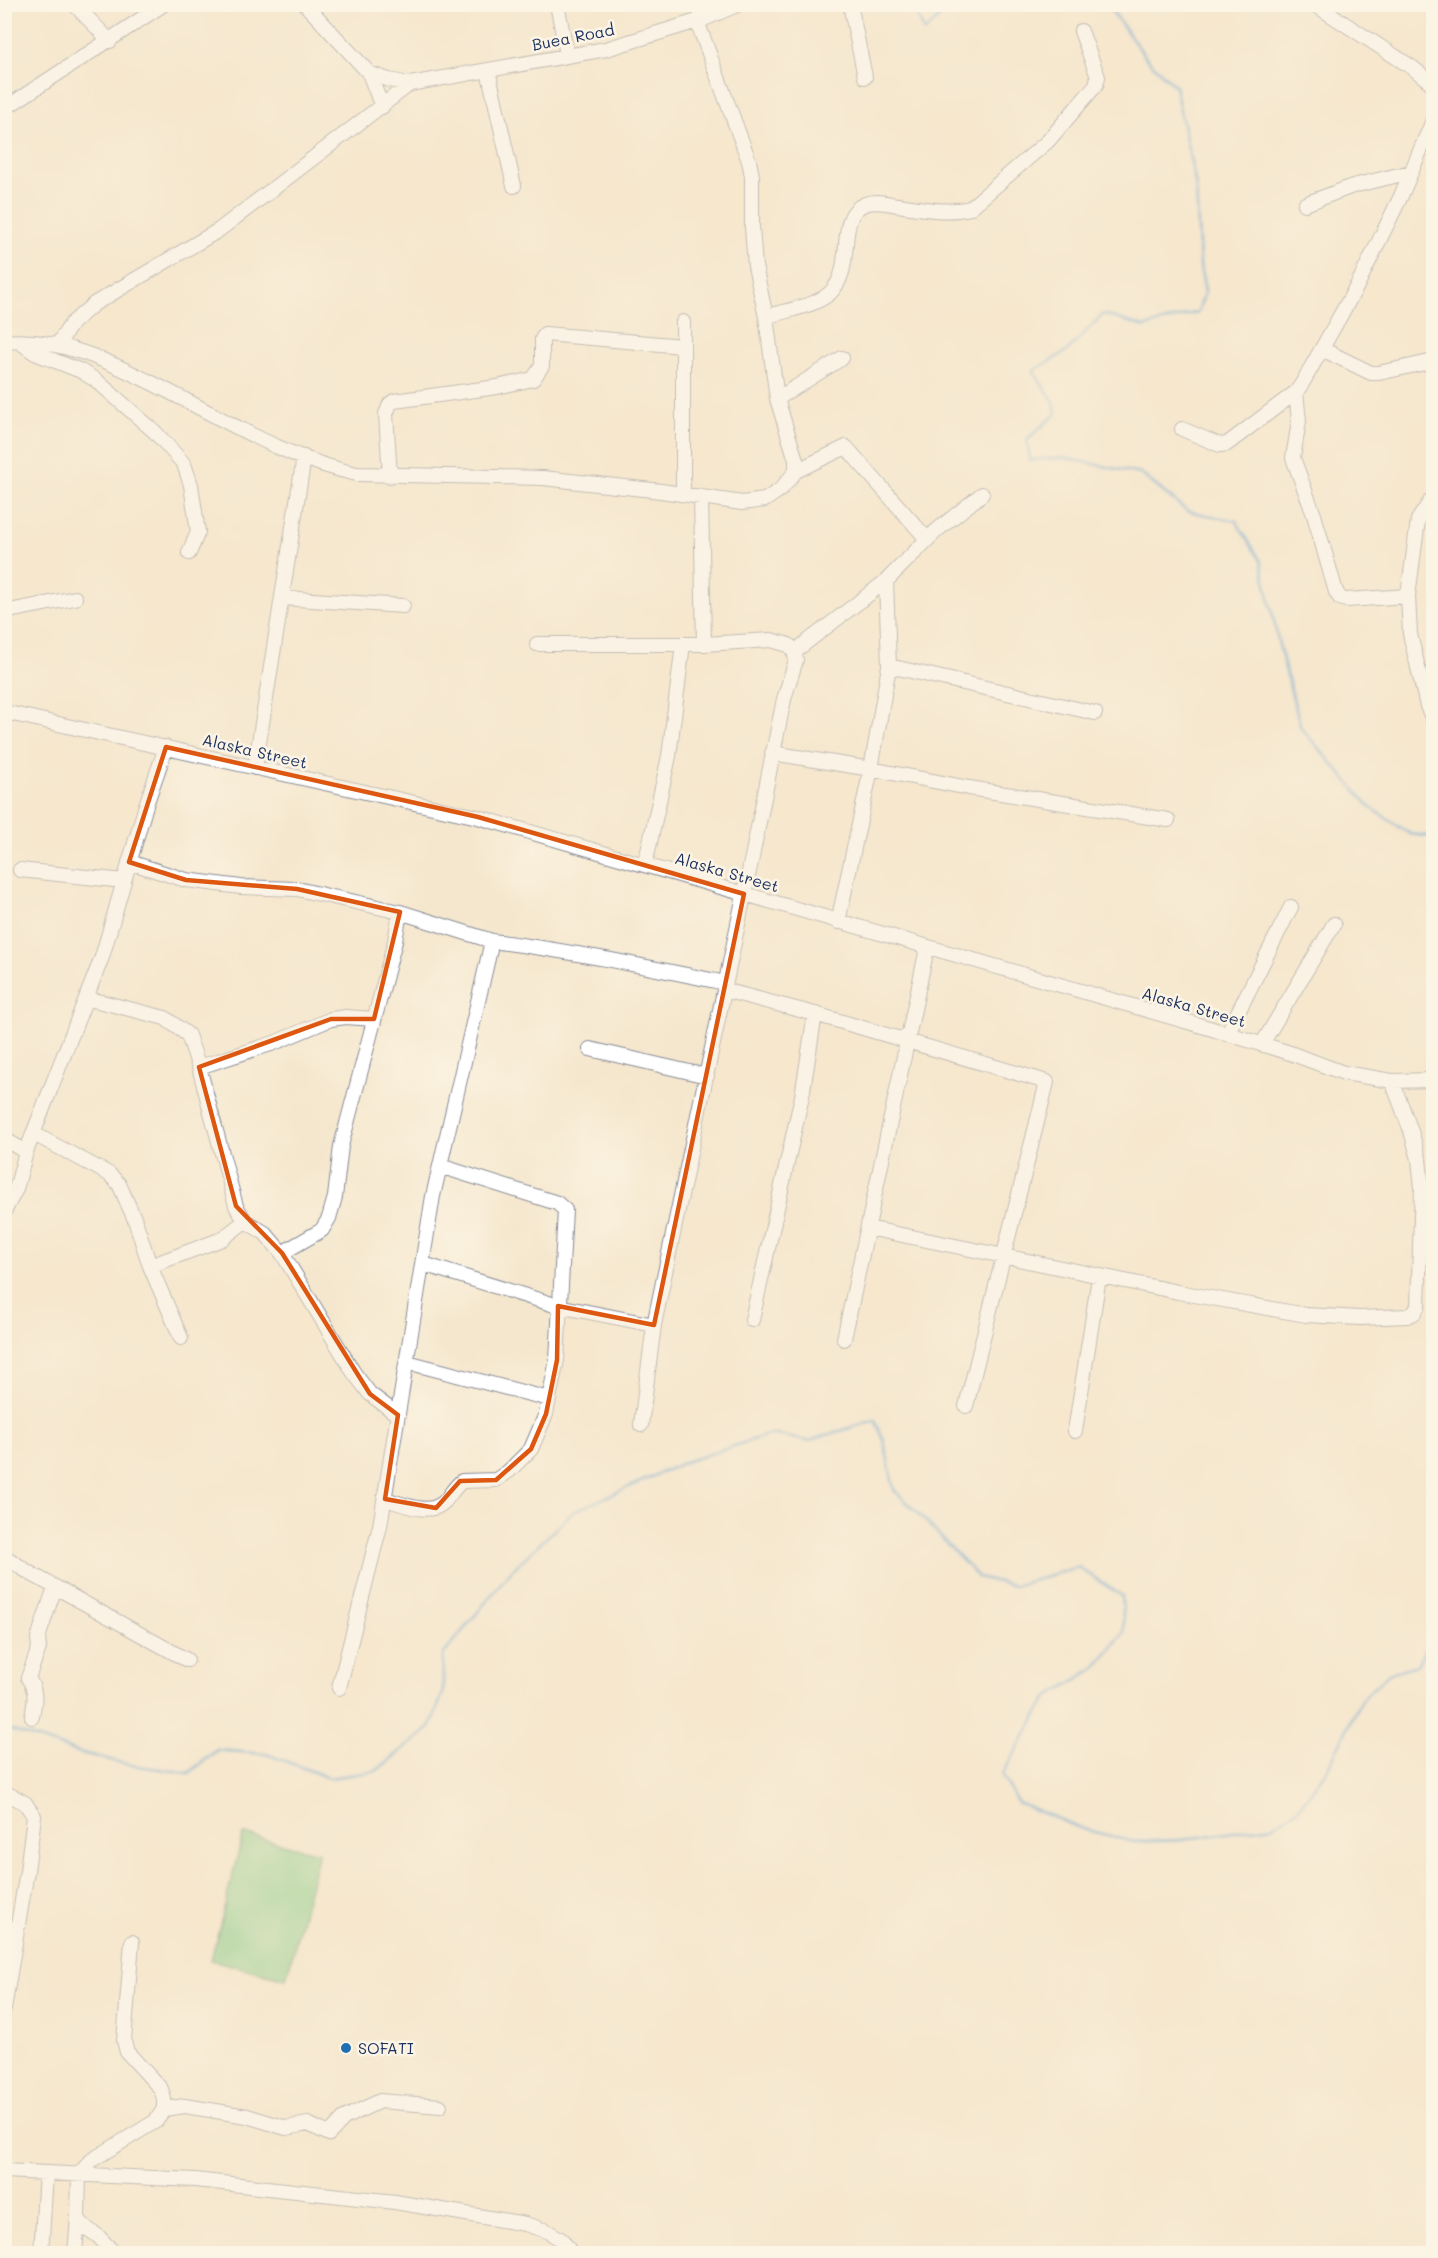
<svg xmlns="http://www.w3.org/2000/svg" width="1438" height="2258" font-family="Mali,sans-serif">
<rect width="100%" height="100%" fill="#fcf5e5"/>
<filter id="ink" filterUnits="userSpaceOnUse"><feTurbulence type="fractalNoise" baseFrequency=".0167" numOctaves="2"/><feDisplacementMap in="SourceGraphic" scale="12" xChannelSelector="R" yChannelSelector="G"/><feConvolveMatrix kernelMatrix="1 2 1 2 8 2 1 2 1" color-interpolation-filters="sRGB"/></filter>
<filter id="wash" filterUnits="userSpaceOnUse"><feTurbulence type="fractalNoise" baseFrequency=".008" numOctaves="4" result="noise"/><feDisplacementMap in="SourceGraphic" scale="24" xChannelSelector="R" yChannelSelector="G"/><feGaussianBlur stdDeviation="1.35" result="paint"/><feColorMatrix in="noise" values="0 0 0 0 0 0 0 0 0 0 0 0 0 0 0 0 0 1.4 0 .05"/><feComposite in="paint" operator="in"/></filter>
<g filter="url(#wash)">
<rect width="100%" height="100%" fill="#f5e7cd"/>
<path fill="#83cc88" stroke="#4f7e73" stroke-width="1.5" d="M 243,1834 L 319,1853 L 286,1979 L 211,1960 Z"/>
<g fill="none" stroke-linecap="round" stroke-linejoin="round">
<path stroke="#5da0d1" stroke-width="3" d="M 914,4 L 924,32 L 946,11 L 948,4
M 1107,4 L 1147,59 L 1175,86 L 1196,186 L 1200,265 L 1205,291 L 1198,312 L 1145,327 L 1103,314 L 1067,351 L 1033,371 L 1054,402 L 1056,414 L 1027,439 L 1030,460 L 1065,458 L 1141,474 L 1187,511 L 1236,521 L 1261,561 L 1280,649 L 1301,728 L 1370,807 L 1410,834 L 1434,837
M 4,1728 L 78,1752 L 130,1765 L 189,1773 L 217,1750 L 266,1754 L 330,1778 L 376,1771 L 430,1728 L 443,1693 L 443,1655 L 511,1571 L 573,1512 L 685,1462 L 731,1447 L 771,1434 L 808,1441 L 875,1420 L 884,1440 L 894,1490 L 921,1516 L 978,1577 L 1014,1586 L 1078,1567 L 1122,1596 L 1124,1632 L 1095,1668 L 1047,1698 L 1002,1775 L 1018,1803 L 1083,1829 L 1134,1842 L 1181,1840 L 1272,1826 L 1298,1809 L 1328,1768 L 1361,1700 L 1389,1673 L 1417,1665 L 1430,1640 L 1434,1637"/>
</g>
</g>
<g filter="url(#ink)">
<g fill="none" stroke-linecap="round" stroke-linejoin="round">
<defs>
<path id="minor" d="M 74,4 L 110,41
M 305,4 L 369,73 L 382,107
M 557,4 L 567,55
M 697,4 L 704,19
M 850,4 L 865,77
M 1314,4 L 1413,68 L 1434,85
M 488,70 L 514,186
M 369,73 L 389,80 L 410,84 L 606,49 L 704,19 L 739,4
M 4,109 L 164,4
M 1305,204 L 1353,186 L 1411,172
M 766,317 C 786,310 814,307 830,293 C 857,268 834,215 865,204 C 875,200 887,203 897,205 C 921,208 946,214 970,208 L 1048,141 L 1096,85 L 1098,77 L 1081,31
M 4,342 C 60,337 108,361 156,385 C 220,417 286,459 357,474 L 543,478 L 661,491 L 742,503 L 765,500 L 781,489 L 796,471 L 796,460 L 777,399 L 766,317 L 755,266 L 752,227 L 752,176 L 749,161 L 697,21
M 20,342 L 35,353 L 81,371 L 97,381 L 155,432 L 184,464 L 191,485 L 198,532 L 189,553
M 58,344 L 72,323 L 94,304 L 219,230 L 410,84
M 1322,349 L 1371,373 L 1379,373 L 1434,361
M 1296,392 L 1299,421 L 1293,458 L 1314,515 L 1336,592 L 1340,598 L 1346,600 L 1408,596
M 777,399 L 842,358
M 1182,429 L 1220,445 L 1227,444 L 1296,392 L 1303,382 L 1357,286 L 1401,196 L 1434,118
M 796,471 L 846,447 L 927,539
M 390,476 L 386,414 L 390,404 L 394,401 L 497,387 L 533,379 L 542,366 L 542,339 L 545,334 L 683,346
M 683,494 L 683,322
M 1434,496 L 1418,520 L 1408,596 L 1410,634 L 1427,706 L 1434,721
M 701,498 L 704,644
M 282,598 L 403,606
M 4,612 L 75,598
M 537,644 L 704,644 L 771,640 L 789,645 L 794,652 L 796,660 L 784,699 L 751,862 L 654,1325 L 641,1425
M 794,652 L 886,581 L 936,531 L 982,494
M 889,666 L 1095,713
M 4,712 L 478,817 L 1209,1028 L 1290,1053 L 1344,1073 L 1392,1081 L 1434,1080
M 772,753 L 871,769 L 969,788 L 1168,820
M 255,768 L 304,457
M 129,862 L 186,880 L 241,887 L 297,889 L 400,912 L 395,941 L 341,1146 L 335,1197 L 329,1218 L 322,1230 L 282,1253
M 645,865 L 669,756 L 683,644
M 20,870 L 124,881
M 400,912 L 492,941
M 838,922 L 871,769 L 889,666 L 886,581
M 724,990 L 815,1014 L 1047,1082 L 966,1406
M 86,998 L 165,1018 L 188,1035 L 199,1067 L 236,1206 L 245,1221 L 265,1233 L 282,1253 L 354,1373 L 370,1394 L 398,1415
M 1227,1034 L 1291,907
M 1262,1044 L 1334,924
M 590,1049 L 707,1076
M 199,1067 L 274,1043 L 331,1019 L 346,1017 L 374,1019
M 34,1134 L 109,1174 L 119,1184 L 135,1220 L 150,1266 L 181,1338
M 4,1139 L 26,1152
M 4,1212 L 16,1189 L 26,1152 L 102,957 L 146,805 L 166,747
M 868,1228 L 1178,1292 L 1306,1315 L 1360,1318 L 1407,1316 L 1414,1313 L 1418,1306 L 1422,1188 L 1419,1159 L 1411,1131 L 1392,1081
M 423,1264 L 558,1306 L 654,1325
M 150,1266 L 222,1239 L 245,1221
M 752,1320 L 802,1096 L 815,1014
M 844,1339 L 927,948
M 407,1362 L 549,1399
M 1075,1431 L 1099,1277
M 385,1499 C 401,1503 429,1517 444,1502 C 450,1496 454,1487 462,1481 L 496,1480 L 509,1471 L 531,1449 L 546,1414 L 557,1360 L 565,1210 L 557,1203 L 440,1166
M 4,1556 L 28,1572 L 187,1660
M 339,1688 L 380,1526 L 433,1196 L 492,941 C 571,951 647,967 725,983
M 32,1717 C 35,1701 37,1691 28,1678 L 39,1648 L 38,1638 L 55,1587
M 4,1792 L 25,1803 L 34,1816 L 27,1871 L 4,2009
M 164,2109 L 185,2106 L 247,2116 L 286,2128 L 308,2124 L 329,2134 L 344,2118 L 380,2101 L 440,2106
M 4,2171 L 195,2180 L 395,2202 L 525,2224 L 547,2231 L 562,2240 L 572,2254
M 41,2254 L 46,2173
M 75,2254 L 78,2217
M 115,2254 L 98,2236 L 82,2225 L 78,2217 L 79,2174 L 92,2160 L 156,2121 L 164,2109 L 164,2099 L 161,2089 L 127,2052 L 124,2041 L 132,1942"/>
</defs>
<use href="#minor" stroke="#888b96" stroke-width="16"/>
<use href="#minor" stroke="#fff" stroke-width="14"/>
</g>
</g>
<path d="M0 0H1438V2258H0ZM 166,747 L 478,817 L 744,894 L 654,1325 L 558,1306 L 557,1360 L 546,1414 L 531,1449 L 496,1480 L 460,1481 L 436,1508 L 385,1499 L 398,1415 L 370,1394 L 282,1253 L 236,1206 L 199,1067 L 331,1019 L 374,1019 L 400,912 L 297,889 L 186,880 L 129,862 Z" fill="#f5e7cd" fill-opacity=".55" fill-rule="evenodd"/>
<path fill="none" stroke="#de5710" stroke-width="4.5" stroke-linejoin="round" d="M 166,747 L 478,817 L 744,894 L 654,1325 L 558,1306 L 557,1360 L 546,1414 L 531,1449 L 496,1480 L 460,1481 L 436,1508 L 385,1499 L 398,1415 L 370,1394 L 282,1253 L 236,1206 L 199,1067 L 331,1019 L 374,1019 L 400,912 L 297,889 L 186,880 L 129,862 Z"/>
<circle fill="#1f6fb2" stroke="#fcf5e5" stroke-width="2" cx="346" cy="2048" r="6"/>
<g text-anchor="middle" stroke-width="5" stroke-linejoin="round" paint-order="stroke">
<g font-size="16" fill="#1b2f5e" stroke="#fcf5e5">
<text transform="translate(573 37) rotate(-11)" y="6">Buea Road</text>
<text transform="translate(255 751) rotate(13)" y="6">Alaska Street</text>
<text transform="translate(727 872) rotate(16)" y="6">Alaska Street</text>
<text transform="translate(1194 1007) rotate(16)" y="6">Alaska Street</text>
</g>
<g font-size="16" fill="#1b2f5e" stroke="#fcf5e5" text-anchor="start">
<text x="358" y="2054">SOFATI</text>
</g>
</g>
<rect width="1438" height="2258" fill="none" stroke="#fcf5e5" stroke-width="24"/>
</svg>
